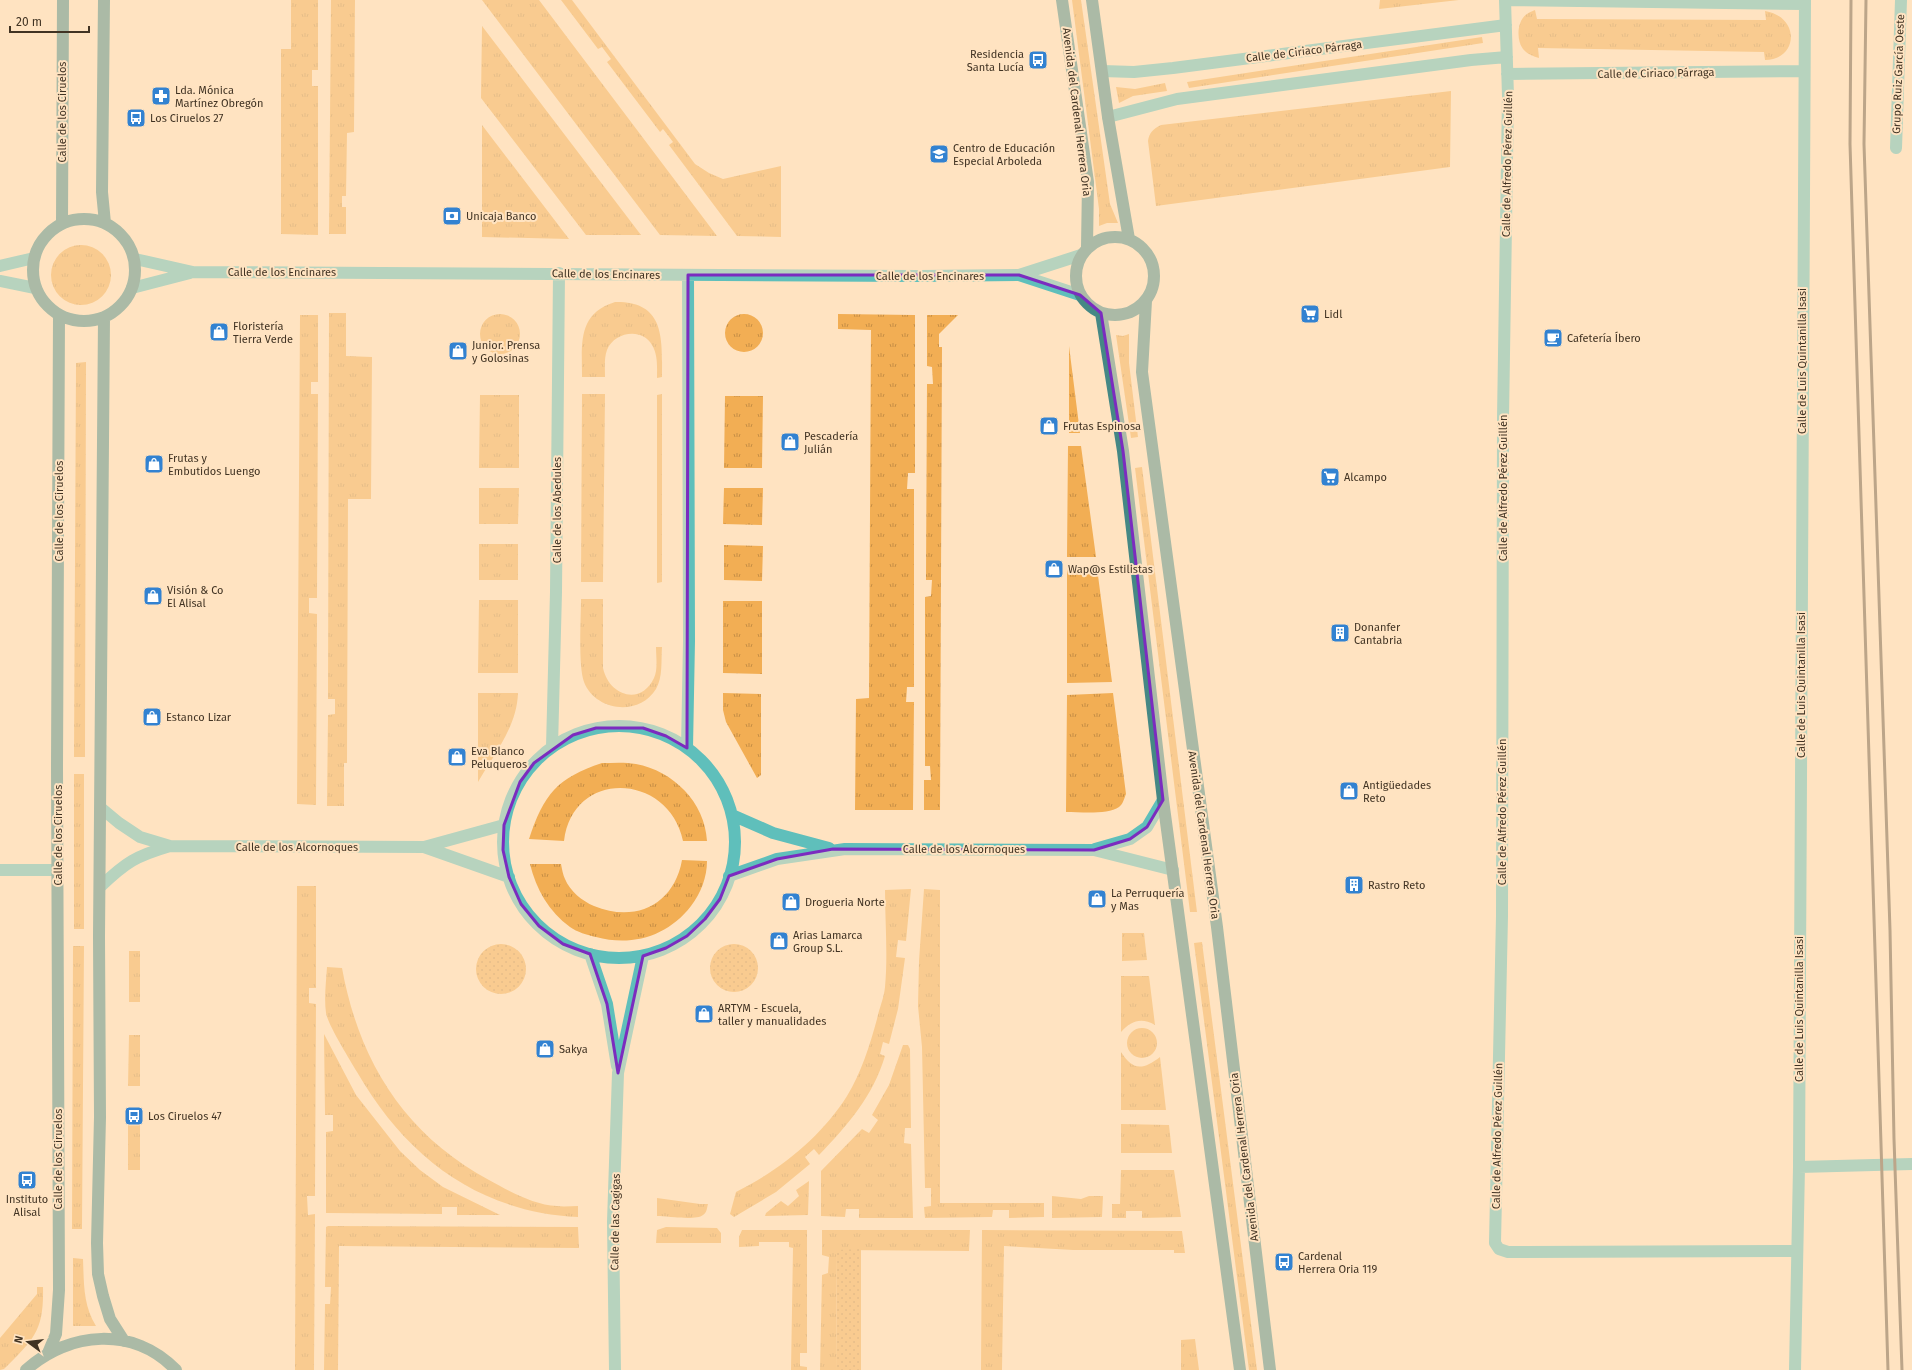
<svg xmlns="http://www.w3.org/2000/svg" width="1912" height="1370" font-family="'Fira Sans',sans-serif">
<defs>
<pattern id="grass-tufts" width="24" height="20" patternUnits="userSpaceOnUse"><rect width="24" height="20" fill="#f2ae54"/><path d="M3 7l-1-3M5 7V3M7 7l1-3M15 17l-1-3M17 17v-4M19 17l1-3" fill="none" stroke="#c68e45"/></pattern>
<pattern id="garden-dots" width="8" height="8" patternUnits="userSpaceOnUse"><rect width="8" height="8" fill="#f2ae54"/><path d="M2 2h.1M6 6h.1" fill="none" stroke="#c68e45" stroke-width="1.8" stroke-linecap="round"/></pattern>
</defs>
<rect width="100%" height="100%" fill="#ffe3c1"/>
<path fill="url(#grass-tufts)" d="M 291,0 L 318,0 L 318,70 L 312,70 L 312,86 L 318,86 L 318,235 L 281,234 L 281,49 L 291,49 Z
M 331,0 L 355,0 L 354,132 L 347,133 L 346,196 L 342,196 L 342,207 L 346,207 L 346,234 L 329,234 Z
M 482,0 L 539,0 L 717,236 L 660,235 Z
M 561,0 L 572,0 L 695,164 L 709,173 L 723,179 L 781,166 L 781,237 L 737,236 L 669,145 L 673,142 L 663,129 L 660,132 L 607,62 L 611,59 L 602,47 L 598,49 Z
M 1072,0 L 1081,0 L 1110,204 L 1118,223 L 1107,223 L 1099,226 L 1099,209 Z
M 1380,0 L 1459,0 L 1379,9 Z
M 1535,10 L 1537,19 L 1766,20 L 1765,11 C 1801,17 1798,60 1765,60 L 1764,52 L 1538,48 L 1539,58 C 1533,56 1527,54 1523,49 C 1516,40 1517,20 1527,14 C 1529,12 1533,11 1535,10 Z
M 482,26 L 641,235 L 586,235 L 481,98 Z
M 1482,37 L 1483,43 L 1189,88 L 1187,82 Z
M 1165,83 L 1167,91 L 1133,96 L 1119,103 L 1116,87 L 1135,89 Z
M 1451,91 L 1450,167 L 1156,206 L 1148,141 C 1149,133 1153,129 1161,125 Z
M 482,125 L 569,239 L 482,237 Z
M51 275a30 30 0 1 1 60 0a30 30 0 1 1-60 0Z
M 615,302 C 666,301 662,340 662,377 L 657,378 C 657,366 658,355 652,345 C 642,327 614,332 607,350 C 604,358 605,369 605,377 L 582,377 C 582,344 577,314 615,302 Z
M 329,313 L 346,313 L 346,356 L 372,357 L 371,499 L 348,499 L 347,763 L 344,763 L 344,806 L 327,806 L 328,715 L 335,714 L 335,699 L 328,699 Z
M 838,314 L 915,315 L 915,473 L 908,473 L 907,489 L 914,489 L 914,687 L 907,687 L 906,702 L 914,702 L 913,810 L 855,810 L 856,699 L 869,698 L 871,330 L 838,329 Z
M725 333a19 19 0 1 1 38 0a19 19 0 1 1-38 0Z
M480 334a20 20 0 1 1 40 0a20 20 0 1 1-40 0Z
M 300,315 L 318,315 L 318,382 L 311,382 L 311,394 L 318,394 L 317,598 L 309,598 L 309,613 L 317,614 L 316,805 L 297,804 Z
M 927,315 L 958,315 L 939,334 L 939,347 L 942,347 L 940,810 L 924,810 L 924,780 L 931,780 L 930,766 L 925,766 L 925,597 L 931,596 L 932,580 L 926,580 L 927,384 L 933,384 L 932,367 L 927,366 Z
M 1129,334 L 1129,363 L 1138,437 L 1131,438 L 1116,335 L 1123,336 Z
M 1069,346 L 1080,433 L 1069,433 Z
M 86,362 L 85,757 L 74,757 L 76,363 Z
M 582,394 L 605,394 L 603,582 L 581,582 Z
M 662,394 L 662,582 L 657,583 L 657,395 Z
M 480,395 L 519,395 L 519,468 L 479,468 Z
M 725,396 L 763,396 L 762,468 L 724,468 Z
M 1068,446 L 1081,446 L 1096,557 L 1067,557 Z
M 1142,467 L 1197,912 L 1190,912 L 1135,468 Z
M 479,488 L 519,488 L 518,524 L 479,524 Z
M 724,488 L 763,488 L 762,525 L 723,524 Z
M 479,544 L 518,544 L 518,580 L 479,580 Z
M 724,545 L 763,546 L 762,581 L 724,580 Z
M 1097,568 L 1112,682 L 1067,683 L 1067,569 Z
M 581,599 L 603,599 L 603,668 C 609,696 641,706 654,678 C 658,669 656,657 656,647 L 662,647 C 661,661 663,677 656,689 C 639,717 595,711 584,682 C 578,665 581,619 581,599 Z
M 479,600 L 518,600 L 518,673 L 478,673 Z
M 723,601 L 762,601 L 762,674 L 723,673 Z
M 478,693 L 518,693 C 517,727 494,754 478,782 Z
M 723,693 L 761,694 L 761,775 L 757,778 L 726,722 L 723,710 Z
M 1113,693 L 1126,794 C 1124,799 1123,804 1119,807 C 1108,815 1080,812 1066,812 L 1067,695 Z
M 602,763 C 613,763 625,762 636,764 C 673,771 705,802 707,841 L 683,841 C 669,773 573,768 564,841 L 529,839 C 544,794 557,778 602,763 Z
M 74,774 L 84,774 L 84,929 L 74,929 Z
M 682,860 L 707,861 C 707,877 701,893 691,906 C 668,936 632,947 596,937 C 587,935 577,932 570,927 C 549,912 536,889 530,864 L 561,864 C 562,869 563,875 565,879 C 570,891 582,901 594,906 C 635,923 674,905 682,860 Z
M 297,886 L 316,886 L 316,988 L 309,988 L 309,1003 L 316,1004 L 315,1196 L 307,1196 L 308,1215 L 315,1214 L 314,1370 L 295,1370 Z
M 911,889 L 906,941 L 898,940 L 896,957 L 905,958 L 898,1009 L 889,1044 L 883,1042 L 880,1054 L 885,1056 C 873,1096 848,1125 819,1155 L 814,1149 L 805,1157 L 810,1164 L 776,1192 L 734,1217 L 730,1214 L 736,1192 C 779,1171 822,1136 847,1096 C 861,1073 870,1045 877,1019 C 879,1009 884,998 885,987 C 888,955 885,922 885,890 Z
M 924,889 L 940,890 L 940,1203 L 1044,1203 L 1044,1217 L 1009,1218 L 1009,1210 L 993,1210 L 992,1217 L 925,1218 L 924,1207 L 931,1206 L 931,1188 L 925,1188 L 922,1047 L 918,1006 L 919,961 Z
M 1122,933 L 1144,933 L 1147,960 L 1122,961 Z
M 1202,942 L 1257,1370 L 1249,1370 L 1194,943 Z
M 73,946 L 84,946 L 82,1229 L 72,1229 Z
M 129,951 L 140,951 L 140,1002 L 129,1002 Z
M 327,967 L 342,968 C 359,1061 404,1134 489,1180 C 509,1191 534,1205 557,1206 C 564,1207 571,1206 578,1206 L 578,1217 C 478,1212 406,1157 357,1072 C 350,1060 328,1025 326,1013 C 324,999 326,982 327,967 Z
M 1121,976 L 1149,976 L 1155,1025 C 1141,1017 1131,1021 1121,1032 Z
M1127 1043a15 15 0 1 1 30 0a15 15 0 1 1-30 0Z
M 324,1034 L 356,1095 L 400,1151 L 420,1170 L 443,1187 L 500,1215 L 457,1215 L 457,1207 L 442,1207 L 442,1214 L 326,1213 L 326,1132 L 333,1131 L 333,1115 L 325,1115 Z
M 129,1035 L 140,1035 L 140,1086 L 128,1086 Z
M 903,1045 L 908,1045 L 910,1049 L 911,1128 L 905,1128 L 904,1143 L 911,1144 L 913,1218 L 859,1218 L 859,1209 L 846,1209 L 845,1217 L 821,1216 L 821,1171 L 862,1129 L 869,1133 L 878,1120 L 872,1115 L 889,1085 Z
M 1121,1052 C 1133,1071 1143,1070 1160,1057 L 1166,1110 L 1121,1110 Z
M 128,1119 L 140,1120 L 140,1170 L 128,1170 Z
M 1121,1124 L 1169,1125 L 1172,1153 L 1121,1153 Z
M 1121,1170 L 1174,1170 L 1181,1217 L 1142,1218 L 1142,1211 L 1126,1211 L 1126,1218 L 1112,1218 L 1112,1204 L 1120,1204 Z
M 809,1181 L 808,1215 L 765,1216 L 766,1213 L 781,1201 L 788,1206 L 799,1196 L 796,1190 Z
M 1052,1196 L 1081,1199 L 1089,1196 L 1103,1196 L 1102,1217 L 1052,1218 Z
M 657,1198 L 700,1204 L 708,1204 C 707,1207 707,1213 703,1215 C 696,1221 667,1216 657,1216 Z
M 328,1226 L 578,1227 L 579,1248 L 339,1246 L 338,1370 L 324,1370 L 325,1304 L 330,1304 L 331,1287 L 325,1287 L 326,1227 Z
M 666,1227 L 717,1228 L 721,1233 L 721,1243 L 656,1243 L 657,1230 Z
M 742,1230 L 807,1230 L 807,1353 L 800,1353 L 800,1366 L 807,1367 L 807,1370 L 791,1370 L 793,1248 L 789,1247 L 789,1242 L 759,1242 L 759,1246 L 739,1247 L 739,1237 Z
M 822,1230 L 970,1230 L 969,1251 L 836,1250 L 837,1370 L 820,1370 L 822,1275 L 828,1273 L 829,1257 L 822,1255 Z
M 982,1230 L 1182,1231 L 1185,1253 L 1174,1253 L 1174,1250 L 1073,1250 L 1004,1246 L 1002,1370 L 981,1370 Z
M 73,1258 L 83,1259 C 84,1283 83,1305 96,1326 L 73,1326 Z
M 37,1287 L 43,1287 C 44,1331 34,1339 4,1369 L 0,1370 L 0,1338 L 37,1294 Z
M 1195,1339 L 1199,1370 L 1181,1370 L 1181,1340 Z"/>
<path fill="url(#garden-dots)" d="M710 968a24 24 0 1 1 48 0a24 24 0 1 1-48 0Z
M476 969a25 25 0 1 1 50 0a25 25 0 1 1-50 0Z
M 861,1249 L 861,1370 L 837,1370 L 836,1250 Z"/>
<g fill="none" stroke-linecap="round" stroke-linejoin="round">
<path stroke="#5fbfbb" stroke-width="12" d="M 1505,0 L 1508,96 L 1503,419 L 1502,916 L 1495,1243 L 1499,1249 L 1508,1252 L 1797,1251
M 1505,0 L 1805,4
M 1102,71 L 1134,72 L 1173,68 L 1506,25
M 1507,74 L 1804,71
M 1108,117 L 1177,99 L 1471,60 L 1507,57
M 1896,148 L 1901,0
M 135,259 L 193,272 L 919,276 L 1019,275 L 1081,255
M 0,266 L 34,258
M 1019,275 L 1080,295
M 0,281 L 35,288
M 132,288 L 190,273
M503 842a116 116 0 1 1 232 0a116 116 0 1 1-232 0Z
M 552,747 L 556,592 L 559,273
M 687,748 L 689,641 L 688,275
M 101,808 L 119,823 L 140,837 L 170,846 L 424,847 L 504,825
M 732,815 L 773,833 L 829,848
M 424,847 L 509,877
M 1095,849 L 1130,839 L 1147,827 L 1163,800
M 0,870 L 58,870
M 729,876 L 777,859 L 845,849 L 1094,850 L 1173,870
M 100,887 C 126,862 136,856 170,846
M 590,954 L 607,1004 L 617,1066
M 1799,1167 L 1912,1164
M 615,1370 L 613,1222 L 618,1073 L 643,956
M 1795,1370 L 1799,1167 L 1805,0"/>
<path stroke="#458885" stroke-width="12" d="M 104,0 L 102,192 L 105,223
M 1062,0 L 1088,182 L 1087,247
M 1092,0 L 1108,117 L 1129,239
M33 270a51 51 0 1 1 102 0a51 51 0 1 1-102 0Z
M 62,223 L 63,0
M1076 276a39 39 0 1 1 78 0a39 39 0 1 1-78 0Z
M 1146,301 L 1142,372 L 1217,927 L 1270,1370
M 1101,313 L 1123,451 L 1163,800 L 1240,1370
M 104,318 L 99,937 L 100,1117 L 97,1243 L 98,1274 L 103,1296 L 110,1319 L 124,1341
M 48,1353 L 56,1334 L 59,1290 L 57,767 L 59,315
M 26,1370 C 69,1331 134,1326 176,1370"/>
<path stroke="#6a5945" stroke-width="3" d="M 1851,0 L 1850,144 L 1888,1370
M 1866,0 L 1864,144 L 1890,930 L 1894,1139 L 1902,1370"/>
</g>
<path d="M0 0H1912V1370H0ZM 688,275 L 1019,275 L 1080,295 L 1101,313 L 1123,451 L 1163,800 L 1147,827 L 1130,839 L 1094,850 L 833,849 L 777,859 L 729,876 L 720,899 L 705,919 L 687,936 L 666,948 L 643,956 L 618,1073 L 607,1004 L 590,954 L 563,944 L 539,926 L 521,904 L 509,877 L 503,850 L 504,825 L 520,782 L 534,763 L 573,735 L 596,728 L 643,728 L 666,736 L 687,748 Z" fill="#ffe3c1" fill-opacity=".55" fill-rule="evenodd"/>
<path fill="none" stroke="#7b2cbf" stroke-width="3" stroke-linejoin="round" d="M 688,275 L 1019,275 L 1080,295 L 1101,313 L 1123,451 L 1163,800 L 1147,827 L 1130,839 L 1094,850 L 833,849 L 777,859 L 729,876 L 720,899 L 705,919 L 687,936 L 666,948 L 643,956 L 618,1073 L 607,1004 L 590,954 L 563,944 L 539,926 L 521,904 L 509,877 L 503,850 L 504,825 L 520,782 L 534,763 L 573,735 L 596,728 L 643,728 L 666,736 L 687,748 Z"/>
<defs>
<symbol id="bus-square" viewBox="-11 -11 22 22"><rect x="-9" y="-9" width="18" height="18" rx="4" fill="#3282d1" stroke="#ffe3c1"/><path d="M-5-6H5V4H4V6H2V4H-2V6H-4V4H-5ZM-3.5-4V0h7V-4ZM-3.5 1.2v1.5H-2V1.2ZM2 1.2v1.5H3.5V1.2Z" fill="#fff"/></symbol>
<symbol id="pharmacy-square" viewBox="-11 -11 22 22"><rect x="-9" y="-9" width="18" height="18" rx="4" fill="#3282d1" stroke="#ffe3c1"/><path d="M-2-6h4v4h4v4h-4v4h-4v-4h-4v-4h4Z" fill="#fff"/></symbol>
<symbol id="school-square" viewBox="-11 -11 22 22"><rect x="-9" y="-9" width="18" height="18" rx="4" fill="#3282d1" stroke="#ffe3c1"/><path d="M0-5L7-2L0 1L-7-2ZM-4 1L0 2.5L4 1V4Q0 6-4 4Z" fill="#fff"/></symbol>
<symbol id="bank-square" viewBox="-11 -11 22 22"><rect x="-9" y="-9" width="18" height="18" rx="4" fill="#3282d1" stroke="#ffe3c1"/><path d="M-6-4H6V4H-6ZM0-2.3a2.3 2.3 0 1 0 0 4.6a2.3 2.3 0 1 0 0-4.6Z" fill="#fff"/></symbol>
<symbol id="supermarket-square" viewBox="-11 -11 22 22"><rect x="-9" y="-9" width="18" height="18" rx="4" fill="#3282d1" stroke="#ffe3c1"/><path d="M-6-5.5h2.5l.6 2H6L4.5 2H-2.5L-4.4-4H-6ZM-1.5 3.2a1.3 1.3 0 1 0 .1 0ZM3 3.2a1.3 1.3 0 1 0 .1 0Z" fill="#fff"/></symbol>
<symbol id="shop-square" viewBox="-11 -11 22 22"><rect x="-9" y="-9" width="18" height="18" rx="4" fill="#3282d1" stroke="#ffe3c1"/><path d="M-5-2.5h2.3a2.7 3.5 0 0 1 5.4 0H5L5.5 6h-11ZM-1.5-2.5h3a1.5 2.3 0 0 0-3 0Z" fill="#fff"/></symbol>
<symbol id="cafe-square" viewBox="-11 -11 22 22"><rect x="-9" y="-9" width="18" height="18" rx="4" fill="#3282d1" stroke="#ffe3c1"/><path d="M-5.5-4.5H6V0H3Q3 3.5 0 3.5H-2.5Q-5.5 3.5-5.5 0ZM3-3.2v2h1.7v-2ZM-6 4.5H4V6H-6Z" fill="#fff"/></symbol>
<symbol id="building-square" viewBox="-11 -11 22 22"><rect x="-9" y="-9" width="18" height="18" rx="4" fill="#3282d1" stroke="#ffe3c1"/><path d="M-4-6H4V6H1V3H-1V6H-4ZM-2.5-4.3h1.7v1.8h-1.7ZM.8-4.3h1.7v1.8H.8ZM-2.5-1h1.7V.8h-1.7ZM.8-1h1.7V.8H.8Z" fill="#fff"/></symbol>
</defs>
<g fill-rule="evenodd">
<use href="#bus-square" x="1027" y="49" width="22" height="22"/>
<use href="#pharmacy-square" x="150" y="85" width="22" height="22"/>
<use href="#bus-square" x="125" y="107" width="22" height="22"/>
<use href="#school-square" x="928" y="143" width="22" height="22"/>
<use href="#bank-square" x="441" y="205" width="22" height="22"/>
<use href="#supermarket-square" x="1299" y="303" width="22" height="22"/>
<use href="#shop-square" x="208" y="321" width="22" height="22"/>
<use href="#cafe-square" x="1542" y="327" width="22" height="22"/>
<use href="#shop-square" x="447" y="340" width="22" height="22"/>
<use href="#shop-square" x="1038" y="415" width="22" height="22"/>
<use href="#shop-square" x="779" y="431" width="22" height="22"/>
<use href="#shop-square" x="143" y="453" width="22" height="22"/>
<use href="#supermarket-square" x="1319" y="466" width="22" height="22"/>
<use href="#shop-square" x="1043" y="558" width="22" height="22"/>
<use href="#shop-square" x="142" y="585" width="22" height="22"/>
<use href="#building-square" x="1329" y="622" width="22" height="22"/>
<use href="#shop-square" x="141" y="706" width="22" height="22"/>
<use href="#shop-square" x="446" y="746" width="22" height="22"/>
<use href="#shop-square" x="1338" y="780" width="22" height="22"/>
<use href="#building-square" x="1343" y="874" width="22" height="22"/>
<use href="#shop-square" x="1086" y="888" width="22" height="22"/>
<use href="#shop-square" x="780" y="891" width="22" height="22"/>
<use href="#shop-square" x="768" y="930" width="22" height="22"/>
<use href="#shop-square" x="693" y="1003" width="22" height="22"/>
<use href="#shop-square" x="534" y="1038" width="22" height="22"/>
<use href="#bus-square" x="123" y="1105" width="22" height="22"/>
<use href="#bus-square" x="16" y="1169" width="22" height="22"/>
<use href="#bus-square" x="1273" y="1251" width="22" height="22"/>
</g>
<g text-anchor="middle" stroke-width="4" stroke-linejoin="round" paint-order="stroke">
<g font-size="11" fill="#413323" stroke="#ffe3c1">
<text transform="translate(1304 51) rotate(-7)" y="4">Calle de Ciriaco Párraga</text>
<text transform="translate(1656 73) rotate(-1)" y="4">Calle de Ciriaco Párraga</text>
<text transform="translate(1898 74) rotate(-88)" y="4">Grupo Ruiz García Oeste</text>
<text transform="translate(62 112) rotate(-90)" y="4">Calle de los Ciruelos</text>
<text transform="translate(1077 112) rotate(83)" y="4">Avenida del Cardenal Herrera Oria</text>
<text transform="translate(1507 164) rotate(-89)" y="4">Calle de Alfredo Pérez Guillén</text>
<text x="282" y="276">Calle de los Encinares</text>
<text transform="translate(606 274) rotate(1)" y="4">Calle de los Encinares</text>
<text x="930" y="280">Calle de los Encinares</text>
<text transform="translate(1802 361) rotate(-90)" y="4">Calle de Luis Quintanilla Isasi</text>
<text transform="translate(1503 488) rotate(-90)" y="4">Calle de Alfredo Pérez Guillén</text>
<text transform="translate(557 510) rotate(-90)" y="4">Calle de los Abedules</text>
<text transform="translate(59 511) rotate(-90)" y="4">Calle de los Ciruelos</text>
<text transform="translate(1801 685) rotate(-90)" y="4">Calle de Luis Quintanilla Isasi</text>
<text transform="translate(1502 812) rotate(-90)" y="4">Calle de Alfredo Pérez Guillén</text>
<text transform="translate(58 835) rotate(-90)" y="4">Calle de los Ciruelos</text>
<text transform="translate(1204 835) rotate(82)" y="4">Avenida del Cardenal Herrera Oria</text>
<text x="297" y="851">Calle de los Alcornoques</text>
<text x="964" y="853">Calle de los Alcornoques</text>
<text transform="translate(1799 1009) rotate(-90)" y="4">Calle de Luis Quintanilla Isasi</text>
<text transform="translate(1497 1136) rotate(-89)" y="4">Calle de Alfredo Pérez Guillén</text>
<text transform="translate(1244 1157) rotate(-97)" y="4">Avenida del Cardenal Herrera Oria</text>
<text transform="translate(58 1159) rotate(-90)" y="4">Calle de los Ciruelos</text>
<text transform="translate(615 1222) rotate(-89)" y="4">Calle de las Cagigas</text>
</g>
<g font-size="11" fill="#413323" stroke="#ffe3c1" text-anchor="start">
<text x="1024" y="58" text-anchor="end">Residencia<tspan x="1024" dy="13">Santa Lucía</tspan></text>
<text x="175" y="94">Lda. Mónica<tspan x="175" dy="13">Martínez Obregón</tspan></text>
<text x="150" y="122">Los Ciruelos 27</text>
<text x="953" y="152">Centro de Educación<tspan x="953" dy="13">Especial Arboleda</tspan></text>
<text x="466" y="220">Unicaja Banco</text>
<text x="1324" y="318">Lidl</text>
<text x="233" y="330">Floristería<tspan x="233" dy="13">Tierra Verde</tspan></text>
<text x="1567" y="342">Cafetería Íbero</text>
<text x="472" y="349">Junior. Prensa<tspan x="472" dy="13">y Golosinas</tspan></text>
<text x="1063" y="430">Frutas Espinosa</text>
<text x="804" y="440">Pescadería<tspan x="804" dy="13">Julián</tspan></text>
<text x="168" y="462">Frutas y<tspan x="168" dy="13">Embutidos Luengo</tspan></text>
<text x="1344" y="481">Alcampo</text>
<text x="1068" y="573">Wap@s Estilistas</text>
<text x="167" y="594">Visión &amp; Co<tspan x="167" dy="13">El Alisal</tspan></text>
<text x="1354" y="631">Donanfer<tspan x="1354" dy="13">Cantabria</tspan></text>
<text x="166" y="721">Estanco Lizar</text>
<text x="471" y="755">Eva Blanco<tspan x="471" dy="13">Peluqueros</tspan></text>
<text x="1363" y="789">Antigüedades<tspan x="1363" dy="13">Reto</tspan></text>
<text x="1368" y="889">Rastro Reto</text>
<text x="1111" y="897">La Perruquería<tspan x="1111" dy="13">y Mas</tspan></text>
<text x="805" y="906">Drogueria Norte</text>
<text x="793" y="939">Arias Lamarca<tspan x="793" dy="13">Group S.L.</tspan></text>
<text x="718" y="1012">ARTYM - Escuela,<tspan x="718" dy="13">taller y manualidades</tspan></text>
<text x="559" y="1053">Sakya</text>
<text x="148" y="1120">Los Ciruelos 47</text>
<text x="27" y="1203" text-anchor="middle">Instituto<tspan x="27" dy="13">Alisal</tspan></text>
<text x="1298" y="1260">Cardenal<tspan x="1298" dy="13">Herrera Oria 119</tspan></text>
</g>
</g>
<g transform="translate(28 1342) rotate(285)" stroke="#ffe3c1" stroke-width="3" paint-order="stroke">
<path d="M0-3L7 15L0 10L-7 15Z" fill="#413323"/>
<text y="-6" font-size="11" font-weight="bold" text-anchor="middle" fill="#413323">N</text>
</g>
<path d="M10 26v6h79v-6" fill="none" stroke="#413323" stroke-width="2"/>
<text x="16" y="26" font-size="12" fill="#413323" stroke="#ffe3c1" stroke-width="3" paint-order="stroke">20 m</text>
</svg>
